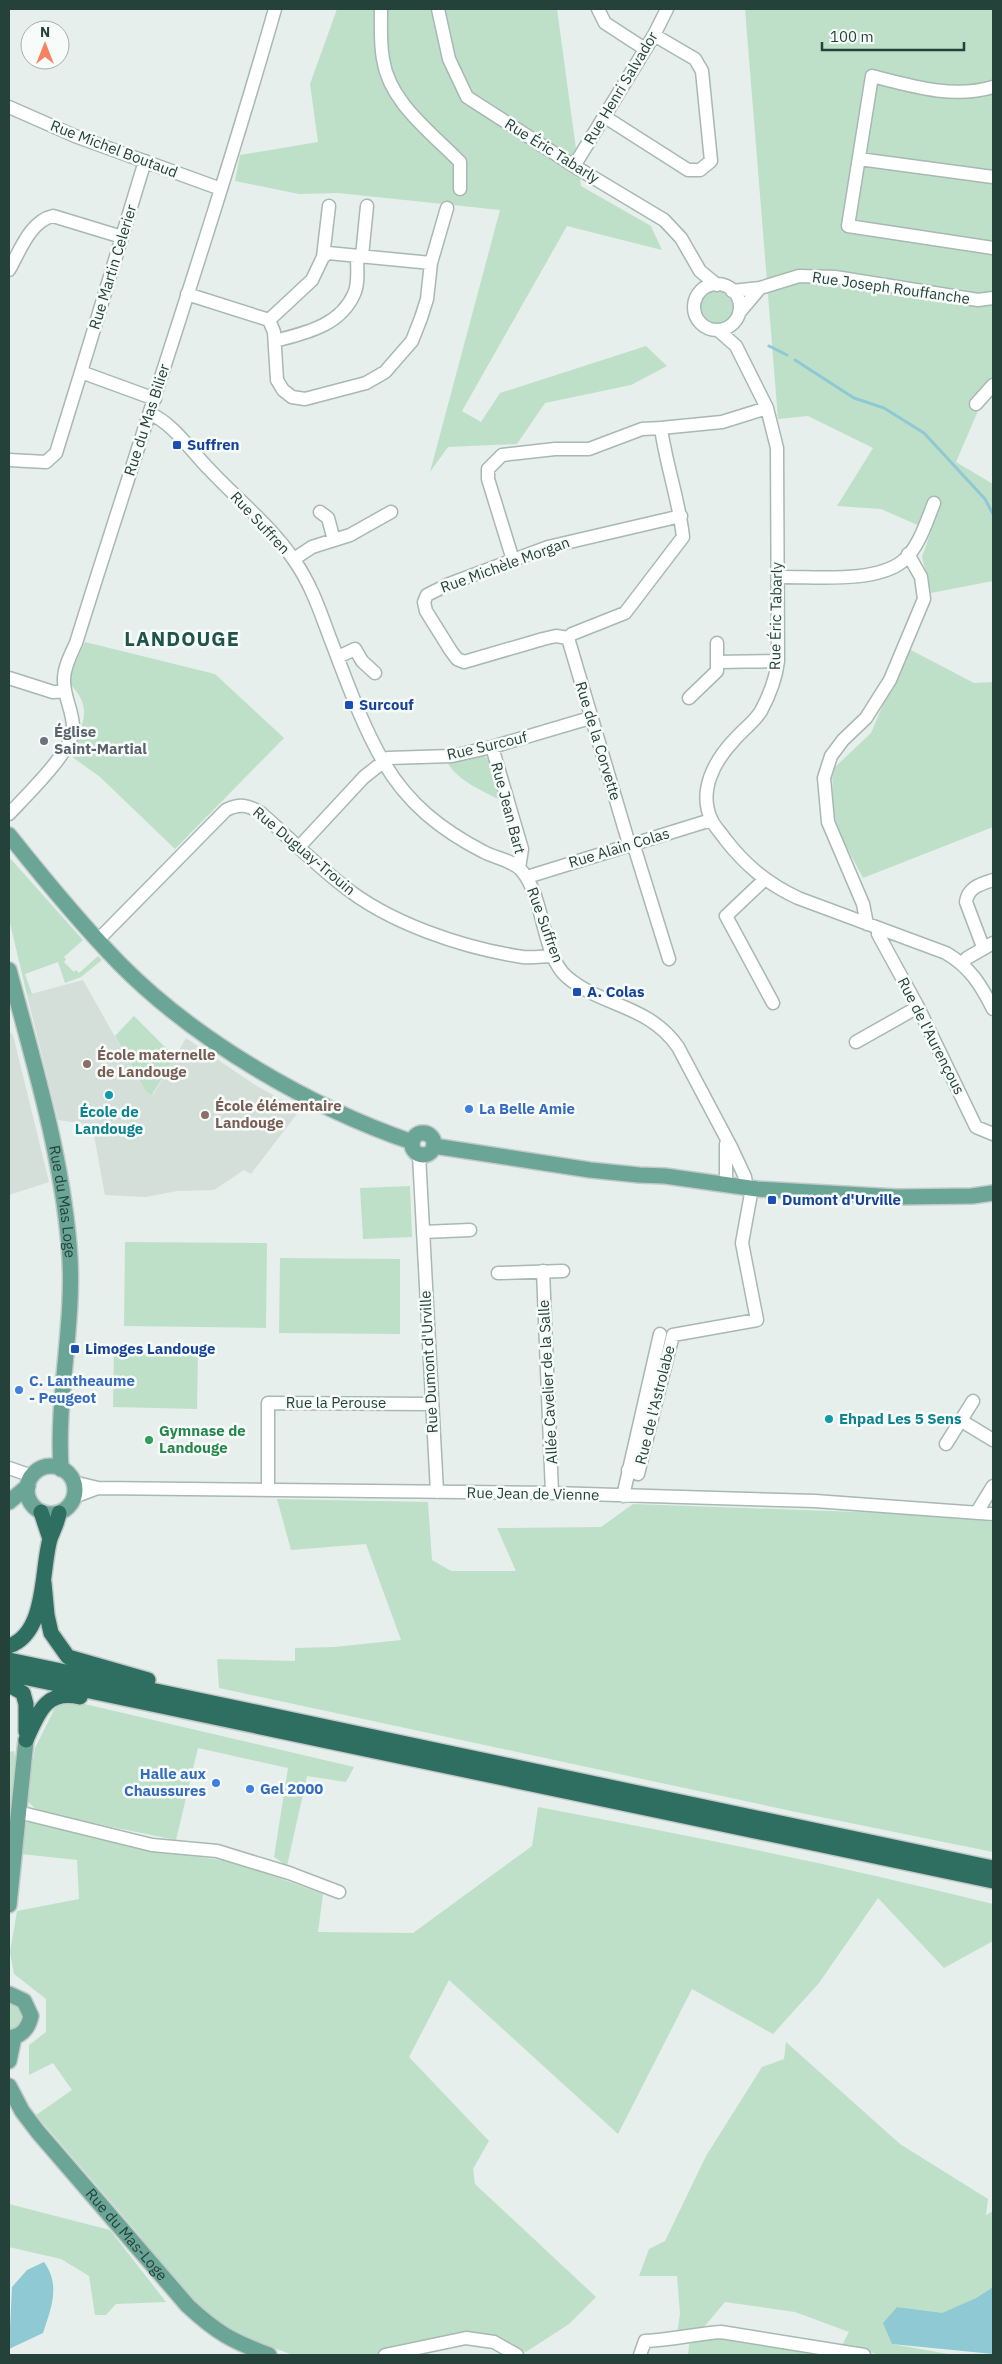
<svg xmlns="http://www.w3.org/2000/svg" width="1002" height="2364" font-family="'IBM Plex Sans',sans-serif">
<rect width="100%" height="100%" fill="#e6efeb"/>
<path fill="#d4dfda" d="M 83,980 L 146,1092 L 153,1095 L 186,1038 L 255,1085 L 300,1110 L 251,1174 L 244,1170 L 214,1190 L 177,1191 L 146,1197 L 105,1195 L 92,1125 L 58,1120 L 27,995 Z
M 9,1032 L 13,1035 L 49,1182 L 9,1195 Z"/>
<path fill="#bfe0c8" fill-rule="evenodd" d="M 337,9 L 557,9 L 581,186 L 651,226 L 662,250 L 567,226 L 462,411 L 481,422 L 500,393 L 646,346 L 667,366 L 631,385 L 545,403 L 517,444 L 448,447 L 430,472 L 500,210 L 338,193 L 299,194 L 235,181 L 240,155 L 318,142 L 310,84 Z
M 745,9 L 993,9 L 993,376 L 956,462 L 993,484 L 993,581 L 931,593 L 922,557 L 931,531 L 881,509 L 837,506 L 873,448 L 808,416 L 778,419 Z
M700 307a17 17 0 1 1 34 0a17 17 0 1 1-34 0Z
M 85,642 L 215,674 L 284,738 L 175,849 L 100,777 L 64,751 C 86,727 94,706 67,681 Z
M 907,648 L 974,683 L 993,682 L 993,827 L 863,878 L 834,823 L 832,770 L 871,733 Z
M 482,756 L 486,757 L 490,762 L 500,800 C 481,790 458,781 447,762 Z
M 9,857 L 83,940 L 64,957 L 66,959 L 64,962 L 74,972 L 76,970 L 79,973 L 98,956 L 102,960 L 81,977 L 65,983 L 58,962 L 25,974 L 32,994 L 27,995 L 9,919 Z
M 134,1016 L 175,1057 L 152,1095 L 146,1092 L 115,1036 Z
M 410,1186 L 412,1237 L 363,1239 L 360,1188 Z
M 125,1242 L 267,1243 L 266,1328 L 124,1326 Z
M 280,1258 L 400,1259 L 400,1334 L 279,1333 Z
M 114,1350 L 198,1353 L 197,1409 L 113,1407 Z
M 277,1499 L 428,1502 L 432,1560 L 451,1571 L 516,1571 L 497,1528 L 601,1527 L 633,1504 L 942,1515 L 993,1522 L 993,1852 L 796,1812 L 219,1688 L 217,1659 L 295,1661 L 295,1648 L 334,1647 L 401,1640 L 366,1544 L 291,1550 Z
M 76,1702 L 354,1767 L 346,1782 L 307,1776 L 287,1866 L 274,1857 L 288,1768 L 198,1748 L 176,1840 L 38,1812 L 27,1800 L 35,1748 L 56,1706 Z
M 14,1751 L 16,1762 L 9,1836 L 9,1752 Z
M 538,1807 C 691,1836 843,1866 993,1904 L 993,1941 L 944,1968 L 878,1898 L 819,1983 L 773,2034 L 692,1989 L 618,2134 L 449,1980 L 409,2057 L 489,2141 L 473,2169 L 475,2184 L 596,2297 L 569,2324 L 526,2352 L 494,2342 L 466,2338 L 385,2355 L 293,2355 L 238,2335 L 210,2318 L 145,2245 L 141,2237 L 36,2115 L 72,2090 L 53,2063 L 29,2075 L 29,2045 L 46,2032 L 46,1999 L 14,1974 L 10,1952 L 17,1911 L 79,1899 L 77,1860 L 21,1854 L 24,1823 L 34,1821 L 158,1851 L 234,1862 L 323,1894 L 318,1932 L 413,1933 L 532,1846 Z
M 9,2003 L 19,2008 L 22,2016 L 20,2025 L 9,2031 Z
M 786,2042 L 900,2144 L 988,2199 L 986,2215 L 993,2211 L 993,2287 L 976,2298 L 942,2314 L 897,2307 L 892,2344 L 954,2355 L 877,2355 L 871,2352 L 845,2351 L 864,2355 L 688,2355 L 689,2345 L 698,2334 L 676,2339 L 680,2314 L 677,2276 L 639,2276 L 649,2249 L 665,2241 L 706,2156 L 762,2067 L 784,2059 ZM 725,2302 L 795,2312 L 849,2332 L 839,2351 L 699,2333 Z
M 9,2204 L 110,2230 L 166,2302 L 116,2304 L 106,2315 L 95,2315 L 89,2276 L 61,2259 L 9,2247 Z"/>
<path fill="#8ec9d4" d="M 44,2262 C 61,2285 51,2309 43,2333 L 9,2349 L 12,2287 L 27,2270 Z
M 993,2287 L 993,2354 L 892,2344 L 883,2323 L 897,2307 L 942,2313 L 976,2298 Z"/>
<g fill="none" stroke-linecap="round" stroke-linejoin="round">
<path stroke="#8ec9d4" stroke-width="3" d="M 769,346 L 787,355
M 795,360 L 854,398 L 884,408 L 924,433 L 985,499 L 993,514"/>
<defs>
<path id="minor" d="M 381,9 C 381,25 380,43 383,59 C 389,102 431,132 460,162 L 460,189
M 438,9 L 449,59 L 467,97 L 574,166 L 664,220 L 681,238 L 700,271 L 717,285
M 598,9 L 605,23 L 645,49
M 993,87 C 953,99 911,86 872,76 L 848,226 L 993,248
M 9,107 L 75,136 L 221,189
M 605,117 L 688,170 L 700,170 L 711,161 L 702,71 L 695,59 L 654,35
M 859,159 L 993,177
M 574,166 L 654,35 L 667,9
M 362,256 L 367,206
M 323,257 L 329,206
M 9,270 C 20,251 30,221 53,216 L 122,237
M694 307a23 23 0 1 1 46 0a23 23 0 1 1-46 0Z
M 732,291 L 760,288 L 799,276 L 835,277 L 978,300 L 993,298
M 187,294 L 269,320 L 274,332 L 277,380 L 283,390 L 292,397 L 305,399 L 366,383 L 385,372 L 412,341 L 421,318 L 427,299 L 431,263 L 447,208
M 739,313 L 760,288
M 269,320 L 312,280 L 323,257 L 328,253 L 431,263
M 718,330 L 736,346 L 767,408 L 777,448 L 778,661 C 776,678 769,696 761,711 C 755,721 743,730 735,739 C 715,760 697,791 712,821 C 715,827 721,833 725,839 C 746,866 768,884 798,898 L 946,953 C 970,967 981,985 993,1009
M 275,341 C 305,333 340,326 354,294 C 359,284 357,267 357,256
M 81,372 L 145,161
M 976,404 L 993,385
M 150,414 C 172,422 192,452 209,469 C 237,499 271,526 294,560 C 311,584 320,611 330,638 C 346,679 361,723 383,761 C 407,803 441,830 484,852 C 495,858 513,860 522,871 C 545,899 542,956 567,977 C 602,1007 648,1004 678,1047 L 731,1147 L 745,1177 L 747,1188
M 9,460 L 46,462 L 56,453 L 81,372 L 155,399
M 320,512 L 328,518 L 334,540
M 294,559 L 312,547 L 350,535 L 391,512
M 513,560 L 488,479 L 488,469 L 502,455 L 555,449 L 589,449 L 642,429 L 661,428
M 778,577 C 812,576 875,584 903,561 C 919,547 926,523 934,503
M 568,638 L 556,636 L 543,639 L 464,662 L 457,659 L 451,651 L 426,611 L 424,602 L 427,595 L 449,584 L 548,547 L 681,516
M 568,638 L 572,634 L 625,613 L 683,537 C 679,500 666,465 661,428 L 722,422 L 767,408
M 568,638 L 629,844
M 338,657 L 355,649 L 362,661 L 375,673
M 717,662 L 778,661
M 9,678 L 53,692 L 65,691
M 689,698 L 717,671 L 717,643
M 492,747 L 522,849 L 519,868
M 9,814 C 25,797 69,754 73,732 C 75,714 63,697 64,679 C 64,667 71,654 76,643 C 142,431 214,222 275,9
M 633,843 L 669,959
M 299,847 L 364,777 L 388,758 L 452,756 L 492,747 L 590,718
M 527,877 L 711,820
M 764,880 L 726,916 L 773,1003
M 867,924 L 863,904 L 828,822 L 824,778 L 831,756 L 843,740 L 866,718 L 890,680 L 924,599 L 921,577 L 908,554
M 878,928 L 878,934 L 918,1007 L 976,1127 L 993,1134
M 98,940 L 226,810 C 240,803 248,805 261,813 C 288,837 313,862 341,884 C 388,923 463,948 523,957 C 533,958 544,956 553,956
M 983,947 L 966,902 C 968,887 981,884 993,880
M 963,963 L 967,958 L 993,943
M 856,1042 L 918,1007
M 419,1155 L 437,1492
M 726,1185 L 726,1144
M 423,1232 L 470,1230
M 543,1271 L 552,1493
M 498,1273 L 563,1271
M 960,1420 L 993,1440
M 946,1444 L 973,1401
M 9,1468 L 32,1476
M 628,1470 L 638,1474 L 673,1335 L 757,1320 L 742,1243 L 752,1188
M 73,1482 L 98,1488 L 552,1493 L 815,1501 L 993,1514
M 268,1490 L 268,1403 L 431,1404
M 623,1496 L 660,1334
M 74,1497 L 98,1488
M 977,1512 L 993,1486
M 18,1812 L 152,1845 L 217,1851 L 289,1873 L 339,1892
M 385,2355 L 466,2338 L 494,2342 L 517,2355
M 640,2355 L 645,2341 C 671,2340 695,2334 721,2332 L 864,2355"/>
<g id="major">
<path d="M 9,835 C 44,879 81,924 120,964 C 196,1041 310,1107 412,1142"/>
<path id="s1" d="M 9,970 C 33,1060 61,1152 69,1245 C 76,1320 56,1394 61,1469"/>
<circle cx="423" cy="1144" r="11"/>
<path d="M 434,1146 L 590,1170 L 639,1175 L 665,1176 L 757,1189 L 897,1197 L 972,1196 L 993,1193"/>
<circle cx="51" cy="1490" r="24"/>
<path d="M 9,1502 L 28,1486"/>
<path d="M 9,1905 L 26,1740"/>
<path d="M 9,1994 L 24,2001 L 31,2016 C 28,2029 22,2036 9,2038"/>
<path d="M 9,2061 L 14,2037"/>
<path id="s2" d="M 9,2086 L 22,2111 L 38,2132 L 188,2306 C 217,2333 232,2341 269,2355"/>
</g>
<path id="highway" d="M 41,1512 L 50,1539
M 44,1583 L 47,1615 L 51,1633 L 68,1657 L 148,1680
M 9,1646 C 47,1633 41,1570 50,1539 C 53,1530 58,1522 59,1513
M 9,1660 L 993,1868
M 9,1674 L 993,1881
M 9,1685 L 23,1693 L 26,1704 L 26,1732
M 26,1740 C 38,1714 45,1689 80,1697"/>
</defs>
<use href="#minor" stroke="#a8b8b2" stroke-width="15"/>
<use href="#major" stroke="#c2cac8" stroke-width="18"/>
<use href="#highway" stroke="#c2cac8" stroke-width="18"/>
<use href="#minor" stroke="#fff" stroke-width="12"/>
<use href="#major" stroke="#6aa596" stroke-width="15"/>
<use href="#highway" stroke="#2f6f62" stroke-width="15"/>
</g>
<g fill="#1a4fb4" stroke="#f7fbf9" stroke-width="2">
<rect x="172" y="440" width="10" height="10" rx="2.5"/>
<rect x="344" y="700" width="10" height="10" rx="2.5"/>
<rect x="572" y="987" width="10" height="10" rx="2.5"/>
<rect x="767" y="1195" width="10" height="10" rx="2.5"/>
<rect x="70" y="1344" width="10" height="10" rx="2.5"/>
</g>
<circle fill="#6b7280" stroke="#f7fbf9" stroke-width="2" cx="44" cy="741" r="5"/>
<g fill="#8d6e63" stroke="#f7fbf9" stroke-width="2">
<circle cx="87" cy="1064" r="5"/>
<circle cx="205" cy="1115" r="5"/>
</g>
<g fill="#0f9aa8" stroke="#f7fbf9" stroke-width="2">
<circle cx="109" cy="1095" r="5"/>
<circle cx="829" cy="1419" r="5"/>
</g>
<g fill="#3f7fe0" stroke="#f7fbf9" stroke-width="2">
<circle cx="469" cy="1109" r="5"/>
<circle cx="19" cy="1390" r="5"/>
<circle cx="216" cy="1783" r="5"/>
<circle cx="250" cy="1789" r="5"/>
</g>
<circle fill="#2e9e5b" stroke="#f7fbf9" stroke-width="2" cx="149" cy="1440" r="5"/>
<g text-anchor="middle" stroke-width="5" stroke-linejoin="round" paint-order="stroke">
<g font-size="15" fill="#24423a" stroke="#f7fbf9">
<text transform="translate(621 88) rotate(-59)" y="5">Rue Henri Salvador</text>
<text transform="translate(114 149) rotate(21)" y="5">Rue Michel Boutaud</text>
<text transform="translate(552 151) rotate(32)" y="5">Rue Éric Tabarly</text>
<text transform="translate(113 267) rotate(-73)" y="5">Rue Martin Celerier</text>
<text transform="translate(891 288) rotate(8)" y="5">Rue Joseph Rouffanche</text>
<text transform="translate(147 420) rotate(-72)" y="5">Rue du Mas Bilier</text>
<text transform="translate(260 523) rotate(47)" y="5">Rue Suffren</text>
<text transform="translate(505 565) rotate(-20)" y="5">Rue Michèle Morgan</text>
<text transform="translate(776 616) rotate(-89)" y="5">Rue Éric Tabarly</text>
<text transform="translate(598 741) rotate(73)" y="5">Rue de la Corvette</text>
<text transform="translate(487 746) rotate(-13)" y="5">Rue Surcouf</text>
<text transform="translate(508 808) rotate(75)" y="5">Rue Jean Bart</text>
<text transform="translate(619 848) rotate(-17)" y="5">Rue Alain Colas</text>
<text transform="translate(304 851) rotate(40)" y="5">Rue Duguay-Trouin</text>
<text transform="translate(545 925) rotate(70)" y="5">Rue Suffren</text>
<text transform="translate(931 1036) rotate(63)" y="5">Rue de l'Aurençous</text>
<text dy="5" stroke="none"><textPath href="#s1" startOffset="238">Rue du Mas Loge</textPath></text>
<text transform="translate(429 1362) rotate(-93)" y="5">Rue Dumont d'Urville</text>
<text transform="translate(548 1382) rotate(-93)" y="5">Allée Cavelier de la Salle</text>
<text x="336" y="1408">Rue la Perouse</text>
<text transform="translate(655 1405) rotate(-76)" y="5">Rue de l'Astrolabe</text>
<text transform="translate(533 1494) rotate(1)" y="5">Rue Jean de Vienne</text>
<text dy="5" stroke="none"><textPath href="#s2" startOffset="190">Rue du Mas-Loge</textPath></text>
</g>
<g font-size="15" font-weight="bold" fill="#164399" stroke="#f7fbf9" text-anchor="start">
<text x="187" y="450">Suffren</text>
<text x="359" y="710">Surcouf</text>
<text x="587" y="997">A. Colas</text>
<text x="782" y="1205">Dumont d'Urville</text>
<text x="85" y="1354">Limoges Landouge</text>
</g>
<g font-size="15" font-weight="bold" fill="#5b616d" stroke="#f7fbf9" text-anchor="start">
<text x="54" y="737">Église<tspan x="54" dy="17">Saint-Martial</tspan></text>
</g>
<g font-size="15" font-weight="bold" fill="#785e54" stroke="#f7fbf9" text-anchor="start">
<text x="97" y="1060">École maternelle<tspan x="97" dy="17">de Landouge</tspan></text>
<text x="215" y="1111">École élémentaire<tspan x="215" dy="17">Landouge</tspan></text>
</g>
<g font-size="15" font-weight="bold" fill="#366cbe" stroke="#f7fbf9" text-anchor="start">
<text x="479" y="1114">La Belle Amie</text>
<text x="29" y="1386">C. Lantheaume<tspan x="29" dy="17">- Peugeot</tspan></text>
<text x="206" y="1779" text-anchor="end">Halle aux<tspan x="206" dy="17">Chaussures</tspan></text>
<text x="260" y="1794">Gel 2000</text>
</g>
<g font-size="15" font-weight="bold" fill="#0d838f" stroke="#f7fbf9">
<text x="109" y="1117">École de<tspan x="109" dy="17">Landouge</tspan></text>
<text x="839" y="1424" text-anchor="start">Ehpad Les 5 Sens</text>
</g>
<g font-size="15" font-weight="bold" fill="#27864d" stroke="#f7fbf9" text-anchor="start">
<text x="159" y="1436">Gymnase de<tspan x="159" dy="17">Landouge</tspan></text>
</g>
<g font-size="20" font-weight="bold" letter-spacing="1" fill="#1f5548" stroke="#f7fbf9">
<text x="182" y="646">LANDOUGE</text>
</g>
</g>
<rect width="1002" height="2364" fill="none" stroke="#24423a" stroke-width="20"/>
<g transform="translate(45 45)"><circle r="24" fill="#f7fbf9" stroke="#a3b1ad"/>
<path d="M0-4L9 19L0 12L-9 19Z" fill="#f4845f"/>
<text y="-8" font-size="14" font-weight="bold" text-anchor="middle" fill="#24423a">N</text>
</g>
<path d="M822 42v8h142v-8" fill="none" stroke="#24423a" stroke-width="2.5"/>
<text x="830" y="42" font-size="15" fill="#24423a" stroke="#f7fbf9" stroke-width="4" paint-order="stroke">100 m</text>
</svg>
